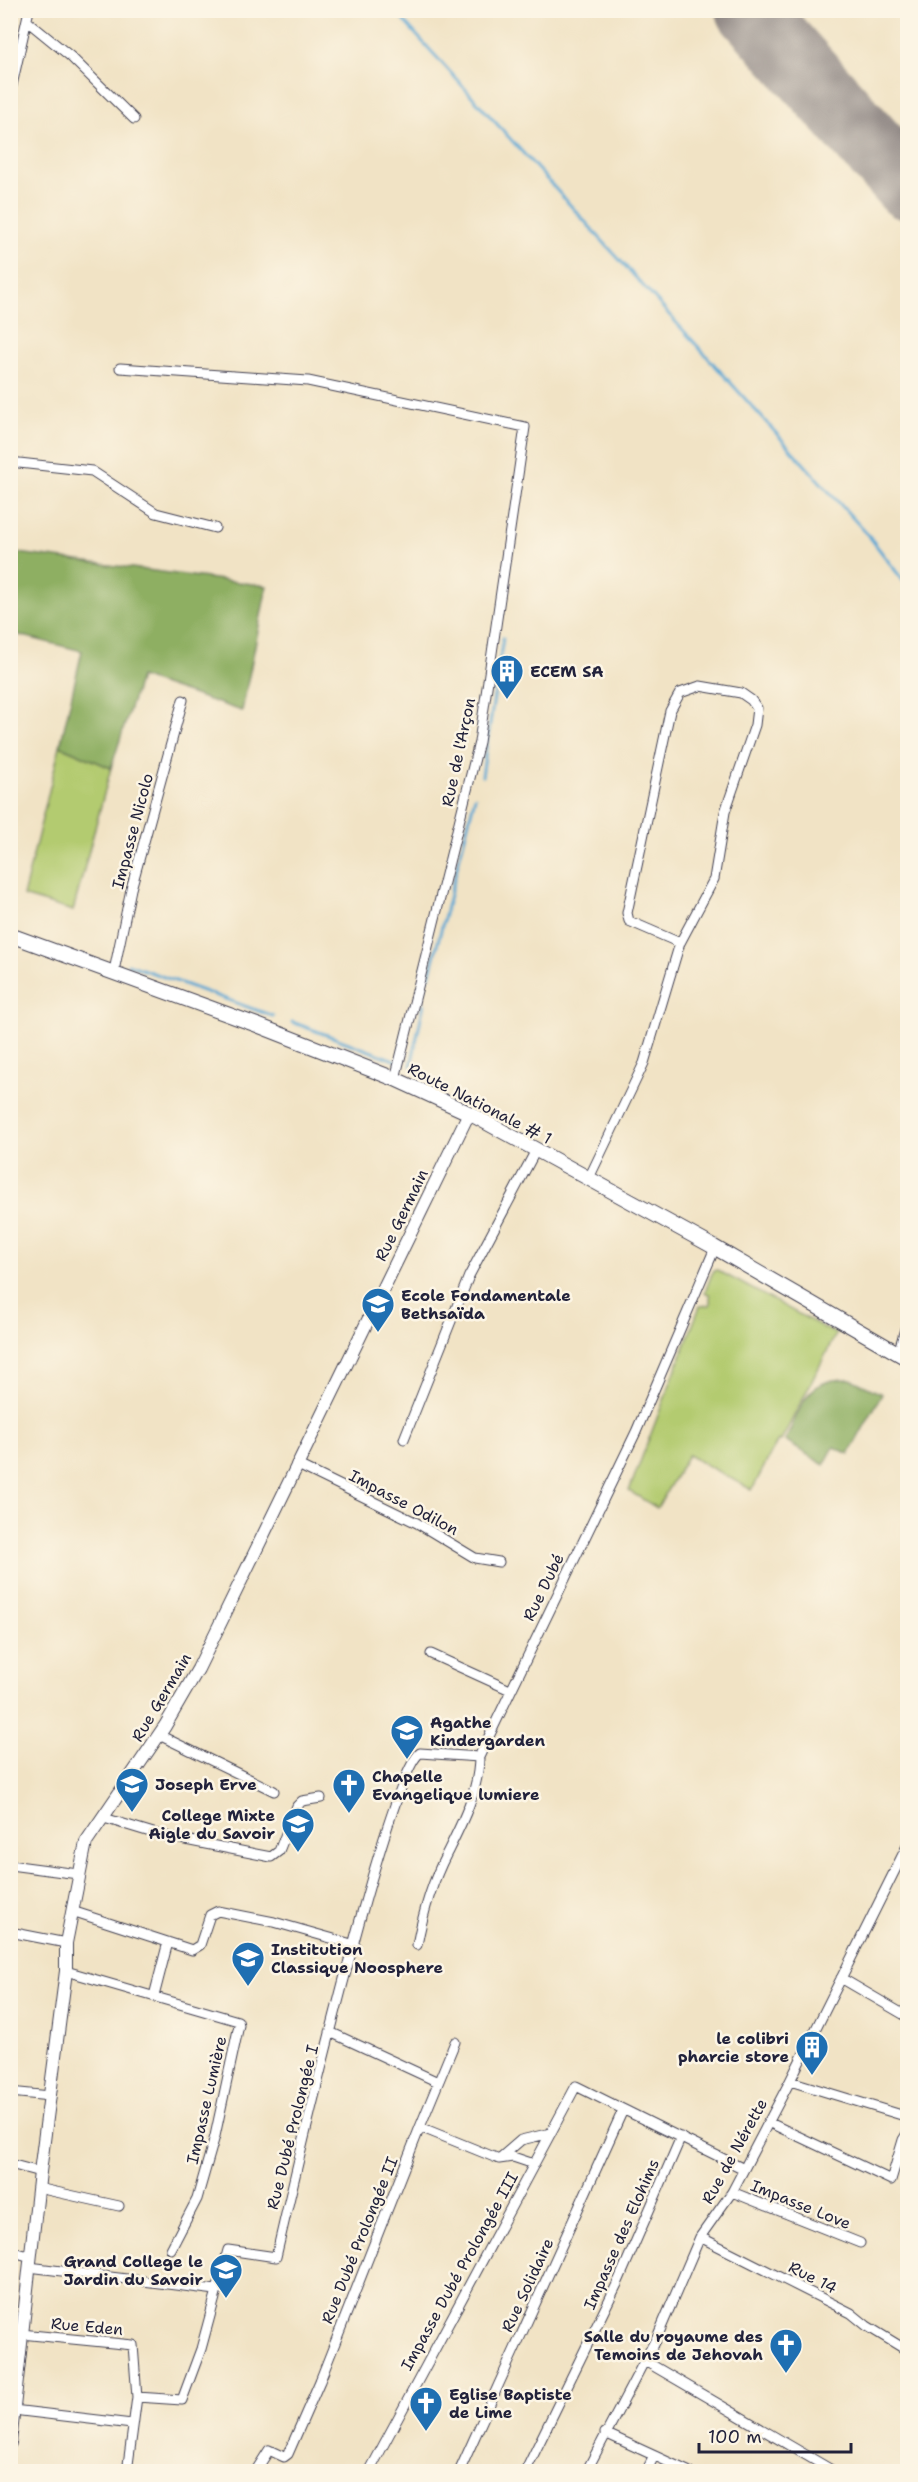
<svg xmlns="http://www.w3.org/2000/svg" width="918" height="2482" font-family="'Shantell Sans',sans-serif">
<rect width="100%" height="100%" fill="#fcf5e5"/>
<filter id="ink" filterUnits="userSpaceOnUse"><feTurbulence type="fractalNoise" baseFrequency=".0167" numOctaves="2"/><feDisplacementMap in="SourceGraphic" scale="12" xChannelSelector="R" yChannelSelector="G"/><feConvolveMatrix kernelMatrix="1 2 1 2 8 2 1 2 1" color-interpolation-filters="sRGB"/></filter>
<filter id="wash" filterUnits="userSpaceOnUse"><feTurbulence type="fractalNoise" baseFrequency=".008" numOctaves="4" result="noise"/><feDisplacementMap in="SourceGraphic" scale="24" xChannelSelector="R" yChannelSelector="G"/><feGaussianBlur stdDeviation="1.35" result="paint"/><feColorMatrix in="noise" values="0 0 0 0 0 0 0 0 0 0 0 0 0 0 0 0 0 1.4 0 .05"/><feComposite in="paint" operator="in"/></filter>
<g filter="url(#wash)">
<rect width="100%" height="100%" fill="#f1e3c5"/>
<path fill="#b3cb70" stroke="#6a7656" stroke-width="1.5" d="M 60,746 L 111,768 L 73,911 L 23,896 Z
M 717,1270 L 836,1334 L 781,1441 L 778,1440 L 752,1490 L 688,1455 L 657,1508 L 629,1491 L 700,1306 L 710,1305 L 710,1295 L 705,1292 L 713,1271 Z"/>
<path fill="#8eaf62" stroke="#58684e" stroke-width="1.5" d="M 11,552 L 267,586 L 242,711 L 140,677 L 111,768 L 60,746 L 82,651 L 11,633 Z
M 851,1379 L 882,1394 L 849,1454 L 834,1447 L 824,1465 L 785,1441 C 803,1405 805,1377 851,1379 Z"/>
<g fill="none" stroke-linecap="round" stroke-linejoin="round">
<path stroke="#5ba7d3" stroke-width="3" d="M 394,10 L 869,536 L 908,587
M 482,776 L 503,638
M 128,964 L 273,1016
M 429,977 L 475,797
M 292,1022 L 397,1061
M 411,1066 L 424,1003"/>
<path stroke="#8a8280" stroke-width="27" d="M 762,10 L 775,39"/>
<path stroke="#8a8280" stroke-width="68" d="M 750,10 L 908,186"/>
</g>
</g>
<g filter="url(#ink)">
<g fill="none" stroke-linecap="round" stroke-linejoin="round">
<defs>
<path id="street" d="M 27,21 L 70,56 L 134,119
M 10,94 L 29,10
M 120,368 L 308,381 L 525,427 L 479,742 L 395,1079
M 10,462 L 92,471 L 156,513 L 215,528
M 114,971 L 131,889 L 183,700
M 589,1178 L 644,1063 L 680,943 L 714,879 L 725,812 L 755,725 L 757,708 L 751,700 L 741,693 L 700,686 L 680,693 L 670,711 L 627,913 L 629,921 L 680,943
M 898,1354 L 908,1318
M 404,1439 L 469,1276 L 536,1150
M 296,1464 L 417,1523 L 475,1558 L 499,1562
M 431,1654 L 510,1690
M 159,1735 L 274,1791
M 104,1818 L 160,1835 L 271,1857 L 279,1851 L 297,1806 L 302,1801 L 321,1798
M 10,1865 L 78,1874
M 72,1911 L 192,1950 L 200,1945 L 210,1915 L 218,1911 L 274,1922 L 355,1945
M 10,1932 L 66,1943
M 417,1945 C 423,1913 432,1882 447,1853 C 462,1823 479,1790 479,1757 L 636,1432 L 715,1248
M 66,1971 L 238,2021 L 239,2025 L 215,2136 L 197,2199 L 171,2249
M 841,1978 L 908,2017
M 154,1996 L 168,1942
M 330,2032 L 438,2082
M 790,2081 L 908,2117
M 10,2092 L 50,2096
M 768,2122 L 891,2180 L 903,2140 L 908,2132
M 420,2127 L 455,2042
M 499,2159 L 513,2157 L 534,2164
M 10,2164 L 40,2172
M 38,2188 L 119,2206
M 732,2192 L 860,2243
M 700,2237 L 851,2313 L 867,2326 L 908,2351
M 10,2251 L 31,2257
M 29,2267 L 216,2290
M 21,2334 L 133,2345 L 137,2397
M 645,2361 L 835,2472
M 13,2410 L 132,2424
M 605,2433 L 690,2472
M 127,2472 L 137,2397 L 182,2400 L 201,2349 L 228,2250 L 276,2257 C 291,2192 388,1773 420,1753 L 479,1757
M 255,2472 L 269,2450 L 284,2457 L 288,2454 L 320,2381 L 420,2127 L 499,2159 L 521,2140 L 551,2133
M 369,2472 L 576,2086 L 744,2169
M 459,2472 L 623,2110
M 525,2472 L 618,2282 L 681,2137
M 586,2472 L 658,2335 L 700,2237 L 732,2192 L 790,2081 L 908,1844
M 646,2472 L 654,2456"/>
<path id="secondary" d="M 10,2443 L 40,2172 L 66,1971 L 66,1943 L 86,1842 L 165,1726 L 198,1669 L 469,1113"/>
<path id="primary" d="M 10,935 L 257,1025 L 395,1079 L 469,1113 L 714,1247 L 908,1359"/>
</defs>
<use href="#street" stroke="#413f50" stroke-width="11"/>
<use href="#secondary" stroke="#413f50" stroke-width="14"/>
<use href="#primary" stroke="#413f50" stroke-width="16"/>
<use href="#street" stroke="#fff" stroke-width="9"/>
<use href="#secondary" stroke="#fff" stroke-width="12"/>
<use href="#primary" stroke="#fff" stroke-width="14"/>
</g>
</g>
<defs>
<symbol id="building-pin" viewBox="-11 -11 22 30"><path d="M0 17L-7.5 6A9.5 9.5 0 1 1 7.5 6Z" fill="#1f6fb2" stroke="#fcf5e5"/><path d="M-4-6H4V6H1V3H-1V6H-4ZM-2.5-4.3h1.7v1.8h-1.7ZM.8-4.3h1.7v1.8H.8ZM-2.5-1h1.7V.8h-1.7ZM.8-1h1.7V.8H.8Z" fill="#fff"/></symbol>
<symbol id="school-pin" viewBox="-11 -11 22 30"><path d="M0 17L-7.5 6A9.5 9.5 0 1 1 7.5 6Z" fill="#1f6fb2" stroke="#fcf5e5"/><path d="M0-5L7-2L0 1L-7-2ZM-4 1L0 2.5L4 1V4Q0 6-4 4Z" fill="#fff"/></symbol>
<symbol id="church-pin" viewBox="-11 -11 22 30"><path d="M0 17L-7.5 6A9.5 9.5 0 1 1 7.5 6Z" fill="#1f6fb2" stroke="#fcf5e5"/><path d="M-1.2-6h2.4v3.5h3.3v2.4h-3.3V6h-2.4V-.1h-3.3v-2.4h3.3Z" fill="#fff"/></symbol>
</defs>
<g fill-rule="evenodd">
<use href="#building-pin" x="488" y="652" width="38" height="52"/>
<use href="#school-pin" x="359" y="1285" width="38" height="52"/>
<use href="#school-pin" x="388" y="1712" width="38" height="52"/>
<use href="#school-pin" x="113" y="1765" width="38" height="52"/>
<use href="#church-pin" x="330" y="1766" width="38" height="52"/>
<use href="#school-pin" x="279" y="1805" width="38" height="52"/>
<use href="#school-pin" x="229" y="1939" width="38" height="52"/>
<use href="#building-pin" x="793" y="2028" width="38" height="52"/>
<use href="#school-pin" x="207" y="2251" width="38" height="52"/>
<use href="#church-pin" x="767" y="2326" width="38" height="52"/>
<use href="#church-pin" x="407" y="2384" width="38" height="52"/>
</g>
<g text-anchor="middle" stroke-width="5" stroke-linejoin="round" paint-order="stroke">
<g font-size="16" font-weight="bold" fill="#22223b" stroke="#fcf5e5" text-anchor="start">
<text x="530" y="677">ECEM SA</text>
<text x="401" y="1301">Ecole Fondamentale<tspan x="401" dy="18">Bethsaïda</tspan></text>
<text x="430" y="1728">Agathe<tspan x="430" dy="18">Kindergarden</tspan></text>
<text x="372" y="1782">Chapelle<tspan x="372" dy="18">Evangelique lumiere</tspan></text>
<text x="155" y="1790">Joseph Erve</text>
<text x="275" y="1821" text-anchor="end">College Mixte<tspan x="275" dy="18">Aigle du Savoir</tspan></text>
<text x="271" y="1955">Institution<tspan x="271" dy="18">Classique Noosphere</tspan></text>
<text x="789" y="2044" text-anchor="end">le colibri<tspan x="789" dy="18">pharcie store</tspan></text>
<text x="203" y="2267" text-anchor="end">Grand College le<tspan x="203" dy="18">Jardin du Savoir</tspan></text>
<text x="763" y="2342" text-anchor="end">Salle du royaume des<tspan x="763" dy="18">Temoins de Jehovah</tspan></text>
<text x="449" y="2400">Eglise Baptiste<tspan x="449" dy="18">de Lime</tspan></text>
</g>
<g font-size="16" fill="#22223b" stroke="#fcf5e5">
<text transform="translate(458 752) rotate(-78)" y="6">Rue de l'Arçon</text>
<text transform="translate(132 831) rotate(-75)" y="6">Impasse Nicolo</text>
<text transform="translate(480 1103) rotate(27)" y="6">Route Nationale # 1</text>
<text transform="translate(401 1215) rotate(-64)" y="6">Rue Germain</text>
<text transform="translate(404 1502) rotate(28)" y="6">Impasse Odilon</text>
<text transform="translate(543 1587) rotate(-64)" y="6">Rue Dubé</text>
<text transform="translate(161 1697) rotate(-59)" y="6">Rue Germain</text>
<text transform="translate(206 2100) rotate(-77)" y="6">Impasse Lumière</text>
<text transform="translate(292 2127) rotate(-76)" y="6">Rue Dubé Prolongée I</text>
<text transform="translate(734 2151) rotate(-61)" y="6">Rue de Nérette</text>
<text transform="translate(801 2204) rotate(22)" y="6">Impasse Love</text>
<text transform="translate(621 2234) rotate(-66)" y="6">Impasse des Elohims</text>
<text transform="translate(359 2240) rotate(-68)" y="6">Rue Dubé Prolongée II</text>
<text transform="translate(459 2271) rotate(-61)" y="6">Impasse Dubé Prolongée III</text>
<text transform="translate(813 2277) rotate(27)" y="6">Rue 14</text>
<text transform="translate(527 2285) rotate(-65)" y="6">Rue Solidaire</text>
<text transform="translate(87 2326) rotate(5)" y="6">Rue Eden</text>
</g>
</g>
<rect width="918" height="2482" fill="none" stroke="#fcf5e5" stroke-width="36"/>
<path d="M699 2443v9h152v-9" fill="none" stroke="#22223b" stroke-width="3"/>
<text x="708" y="2443" font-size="18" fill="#22223b" stroke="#fcf5e5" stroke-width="4.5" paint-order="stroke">100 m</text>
</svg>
